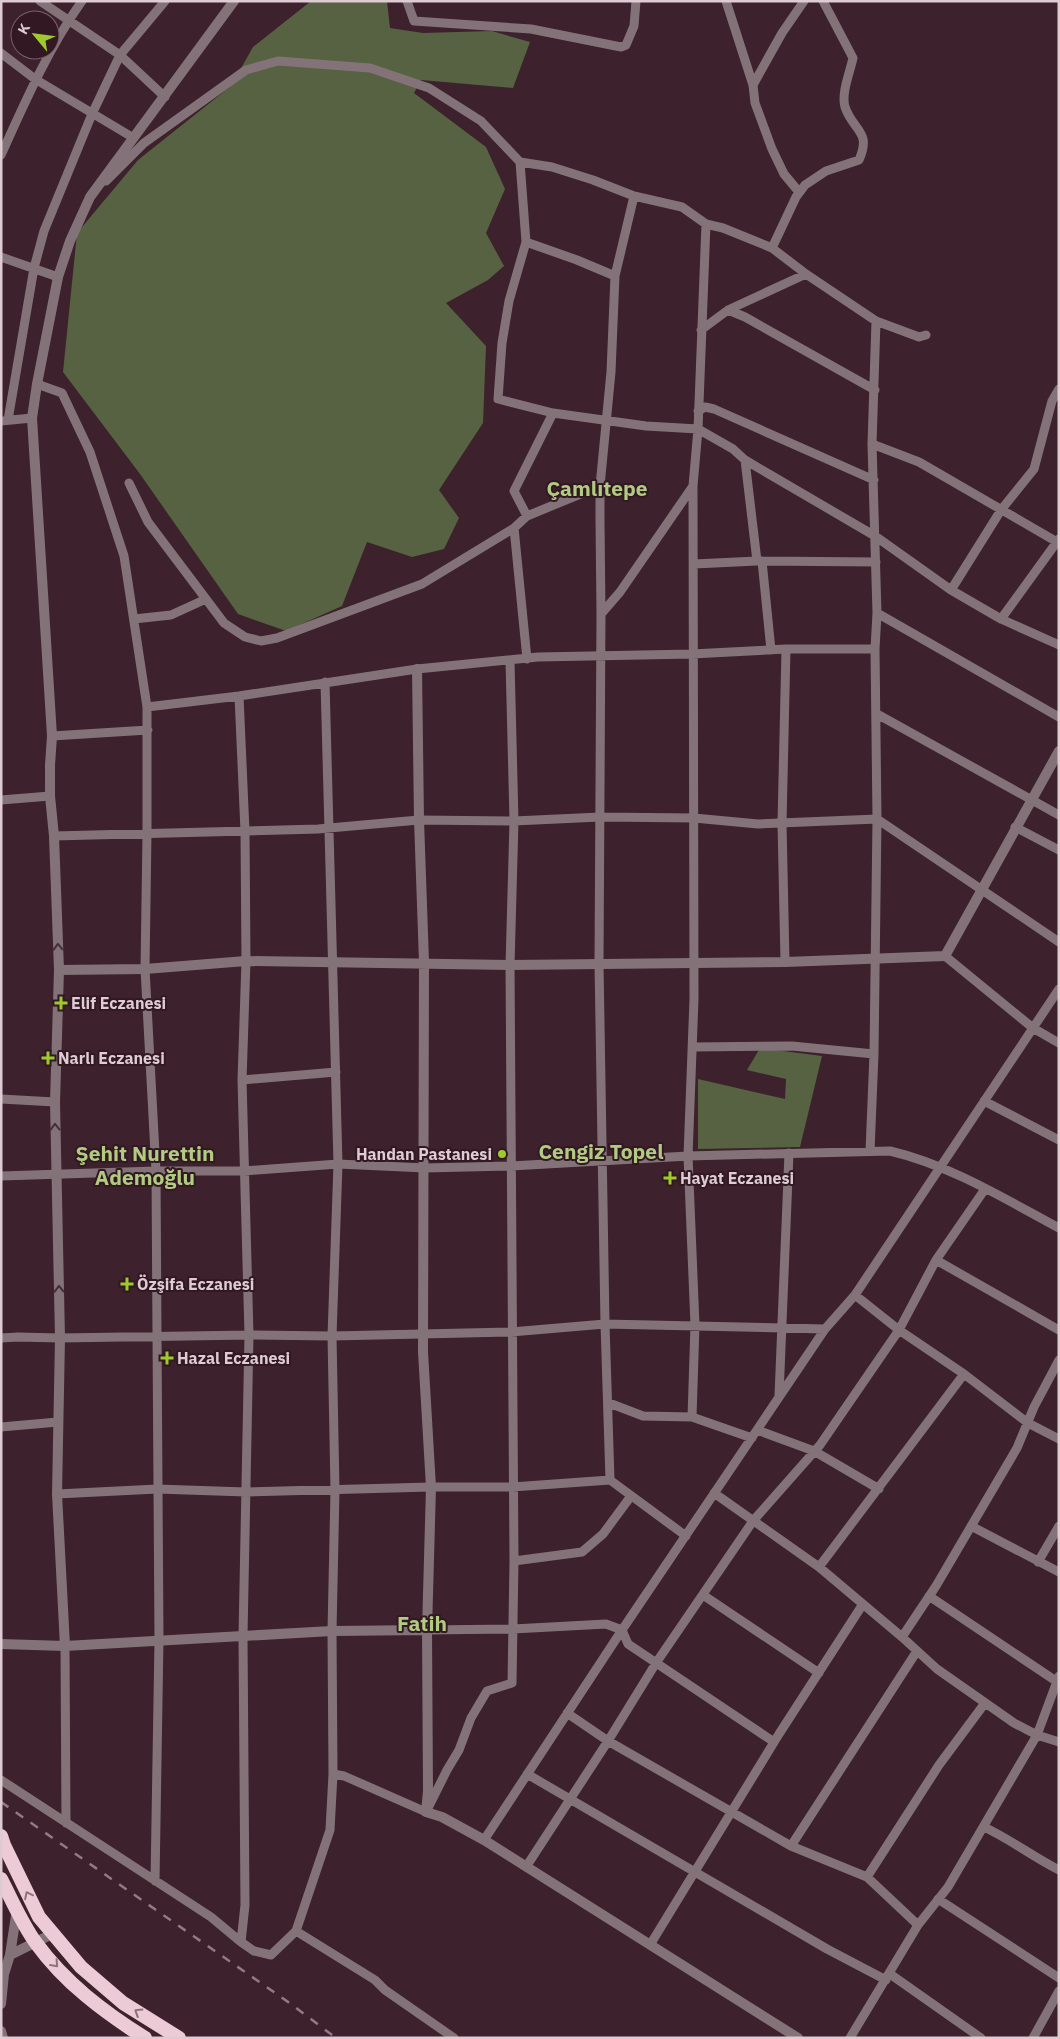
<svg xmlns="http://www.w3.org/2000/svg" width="1060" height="2039" font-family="'IBM Plex Sans',sans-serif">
<rect width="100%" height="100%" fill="#3d212d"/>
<path fill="#566241" d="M 311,1 L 387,1 L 390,28 L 423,33 L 492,31 L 530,42 L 513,88 L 421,80 L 414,93 L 486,147 L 505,189 L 486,233 L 504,266 L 488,280 L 446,303 L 486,346 L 483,423 L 439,490 L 459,518 L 444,549 L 412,557 L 367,542 L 342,606 L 286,631 L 238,614 L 140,474 L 63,372 L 77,233 L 138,160 L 231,86 L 253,47 Z
M 760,1048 L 822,1056 L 800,1147 L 698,1149 L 698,1079 L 785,1099 L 786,1079 L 747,1070 Z"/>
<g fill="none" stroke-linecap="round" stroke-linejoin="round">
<path stroke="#837379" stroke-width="9" d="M 40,1 L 120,55 L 165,97
M 407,1 L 414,21 L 531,29 L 621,47 L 626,45 L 634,26 L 636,1
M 726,1 L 753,85
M 1,53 L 35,79 L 132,137
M 1,155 C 25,102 48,49 82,1
M 520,162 L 526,242 L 509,301 L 502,343 L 498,399 L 553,413 L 646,426 L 698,429 L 733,449 L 745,460 L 875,536 L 951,590 L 1001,619 L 1059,645
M 106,181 L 144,143 L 246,70 L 278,61 L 370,68 L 429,88 L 481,121 L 520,162 L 552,167 L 593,180 L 634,196 L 682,207 L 706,224 L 723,228 L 772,248 L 806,274 L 876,321 L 919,337 L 926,335
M 799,192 L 784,174 L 772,149 L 755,103 L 753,85 L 782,33 L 804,1
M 526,242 L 577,260 L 615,276
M 772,248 L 796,197 L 805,185 L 826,171 L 859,160 C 872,131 853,131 845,107 C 841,93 850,72 853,58 L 823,1
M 1,257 L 58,277
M 728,310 L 745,317 L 875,390
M 701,330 L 728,310 L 806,274
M 37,384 L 62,393 L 90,452 L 124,556 L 147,707 L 147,834 L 145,969 L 156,1171 L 157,1337 L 159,1639 L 155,1881
M 698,411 L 705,407 L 714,409 L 874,480
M 8,420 L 34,268 L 44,231 L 92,114 L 120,55 L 165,1
M 1,421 L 32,418
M 872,444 L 919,462 L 1059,543
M 745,460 L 757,561
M 129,483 L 148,522 L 224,623 L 245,637 L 261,641 L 277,638 L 422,584 L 514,528 L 527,516 L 600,486
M 527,516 L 514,491 L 553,413
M 514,528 L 527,659
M 762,561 L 771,650
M 694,564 L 757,561 L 876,562
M 951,590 L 1001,510 L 1034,469 L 1052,401 L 1059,389
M 877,613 L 1059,717
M 601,614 L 620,592 L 693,486
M 134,619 L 171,615 L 206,599
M 1001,619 L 1059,539
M 147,707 L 239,696 L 417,669 L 538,657 L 692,654 L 786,649 L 875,649
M 877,714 L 1059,815
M 52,736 L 148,730
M 1,800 L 50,796
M 1015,827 L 1059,850
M 54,836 L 318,829 L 419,820 L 514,821 L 600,817 L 694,818 L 758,824 L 877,819 L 1059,942
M 945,956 L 1033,1028 L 1059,1043
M 785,962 L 782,823 L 786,649
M 693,1047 L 792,1046 L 874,1054
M 242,1080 L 336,1072
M 1,1099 L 55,1102
M 984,1101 L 1059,1140
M 870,1151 L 874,1054 L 877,819 L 875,649 L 877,613 L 872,444 L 876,321
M 1,1176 L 156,1171 L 244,1171 L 338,1164 L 425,1168 L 511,1166 L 688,1156 L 890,1151 C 950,1165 1005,1199 1059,1228
M 936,1260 L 1059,1330
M 855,1295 L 899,1330 L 964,1374 L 1028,1423 L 1059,1439
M 1,1338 L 18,1337 L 60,1338 L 249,1335 L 332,1336 L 511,1332 L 605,1324 L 825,1329
M 779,1396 L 789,1153
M 609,1403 L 643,1416 L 692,1417 L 752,1438
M 692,1417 L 695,1325 L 688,1156 L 694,999 L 693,486 L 698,429 L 706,224
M 1,1427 L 58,1422
M 757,1430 L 814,1451 L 879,1489
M 610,1480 L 605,1324 L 599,963 L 601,614 L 600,520 L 600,486 L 611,372 L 615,276 L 634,196
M 714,1493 L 819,1567 L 902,1637 L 937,1669 L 1014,1723 L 1037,1735 L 1059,1742
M 57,1494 L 157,1489 L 246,1492 L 431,1487 L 512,1487 L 610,1480 L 686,1536
M 971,1526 L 1059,1572
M 514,1561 L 582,1552 L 603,1534 L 631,1496
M 1038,1562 L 1059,1526
M 819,1567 L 964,1374
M 703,1595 L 819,1673
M 929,1596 L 1056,1681
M 427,1630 L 513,1629 L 606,1624 L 622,1630 L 628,1644 L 774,1742
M 902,1637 L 936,1586 L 1017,1448 L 1034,1407 L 1059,1360
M 65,1646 L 66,1823
M 567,1713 L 608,1741 L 791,1846 L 867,1877 L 918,1925
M 333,1774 L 344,1776 L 426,1812 L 447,1770 L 459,1750 L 471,1718 L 487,1691 L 512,1683 L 514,1561 L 510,965 L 514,821 L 510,661
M 527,1774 L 827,1949 L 886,1980
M 1,1780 L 211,1917 L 241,1942 L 245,1905 L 243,1636 L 249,1335 L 242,1080 L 246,961 L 245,831 L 239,696
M 984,1827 C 1010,1839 1033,1857 1059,1870
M 484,1840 L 622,1630 L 825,1329 L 855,1295 L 1059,989
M 791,1846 L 917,1651
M 526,1867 L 608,1741 L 656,1663 L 753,1521 L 820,1445 L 899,1330 L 936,1260 L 985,1189
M 867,1877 L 939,1765 L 985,1703
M 938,1899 L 1059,1978
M 296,1931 L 375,1980 L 385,1990 L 454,2038
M 241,1942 L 254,1951 L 271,1955 L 296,1931 L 330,1830 L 333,1774 L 332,1631 L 335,1490 L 332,1336 L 338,1164 L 325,682
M 650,1945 L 779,1734 L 863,1604
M 890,1974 L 981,2038
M 850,2038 L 918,1925 L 948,1887 L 1037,1735 L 1059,1676
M 1033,2038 L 1059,1991"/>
<path stroke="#837379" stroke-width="10" d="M 417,669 L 419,820 L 424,962 L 423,1352 L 431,1487 L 427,1630 L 428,1791 L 426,1812 L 442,1817 L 484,1840 L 798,2038
M 59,970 L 145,969 L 246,961 L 510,965 L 785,962 L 945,956 L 1059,751
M 1,1644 L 65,1646 L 332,1631 L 427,1630
M 65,1646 L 57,1494 L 60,1338 L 55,1102 L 59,970 L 54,836 L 50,796 L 50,765 L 52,736 L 32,418 L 37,384 L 58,277 L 70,241 L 90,197 L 234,1
M 10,1955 L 17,1909
M 1,2004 L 4,1974 L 10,1955 L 52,1934
M 1,2031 L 3,2038"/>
<path stroke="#eccad6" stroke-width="14" d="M 1,1836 L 4,1845 L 39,1917 L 81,1967 L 123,2003 L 179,2038
M 1,1879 C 12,1900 22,1924 36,1943 C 65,1983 104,2012 145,2038"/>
<path stroke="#927b84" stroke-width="2.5" stroke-dasharray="9 9" stroke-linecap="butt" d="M 1,1802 L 291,2004 L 336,2038"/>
</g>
<defs><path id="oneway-chevron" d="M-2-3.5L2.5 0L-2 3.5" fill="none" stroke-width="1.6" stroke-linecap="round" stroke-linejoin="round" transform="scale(1.25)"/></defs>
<g stroke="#462f38">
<use href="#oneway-chevron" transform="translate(58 947) rotate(-92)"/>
<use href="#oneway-chevron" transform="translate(55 1127) rotate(-91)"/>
<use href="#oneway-chevron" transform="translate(59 1289) rotate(-91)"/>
</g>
<g stroke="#8f717c">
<use href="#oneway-chevron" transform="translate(28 1895) rotate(-116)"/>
<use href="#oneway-chevron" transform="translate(55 1964) rotate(48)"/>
<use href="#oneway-chevron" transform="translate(138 2012) rotate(-148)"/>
</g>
<g fill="#9fca2d" stroke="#321823" stroke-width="2">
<path d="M58.5 995.5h5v5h5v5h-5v5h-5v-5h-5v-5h5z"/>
<path d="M45.5 1050.5h5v5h5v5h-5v5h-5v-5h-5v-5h5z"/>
<circle cx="502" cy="1154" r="5"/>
<path d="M667.5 1170.5h5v5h5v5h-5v5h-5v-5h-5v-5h5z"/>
<path d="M124.5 1276.5h5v5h5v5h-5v5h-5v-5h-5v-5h5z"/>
<path d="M164.5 1350.5h5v5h5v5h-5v5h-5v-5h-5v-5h5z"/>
</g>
<g text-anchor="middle" stroke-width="4" stroke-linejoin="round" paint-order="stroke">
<g font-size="16" font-weight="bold" fill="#dfccd3" stroke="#321823" text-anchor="start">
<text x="71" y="1009">Elif Eczanesi</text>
<text x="58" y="1064">Narlı Eczanesi</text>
<text x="492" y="1160" text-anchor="end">Handan Pastanesi</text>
<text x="680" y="1184">Hayat Eczanesi</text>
<text x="137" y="1290">Özşifa Eczanesi</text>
<text x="177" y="1364">Hazal Eczanesi</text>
</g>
<g font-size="21" font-weight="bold" fill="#b2cb83" stroke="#321823">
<text x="597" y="496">Çamlıtepe</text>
<text x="601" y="1159">Cengiz Topel</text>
<text x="145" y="1161">Şehit Nurettin<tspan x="145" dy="24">Ademoğlu</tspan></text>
<text x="422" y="1631">Fatih</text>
</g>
</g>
<rect width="1060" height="2039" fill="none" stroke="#dfccd3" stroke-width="5"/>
<g transform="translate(35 35) rotate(299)"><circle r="24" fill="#321823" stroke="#776069"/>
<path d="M0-4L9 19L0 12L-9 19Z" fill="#9fca2d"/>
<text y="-8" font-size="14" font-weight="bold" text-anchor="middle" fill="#dfccd3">K</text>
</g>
</svg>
